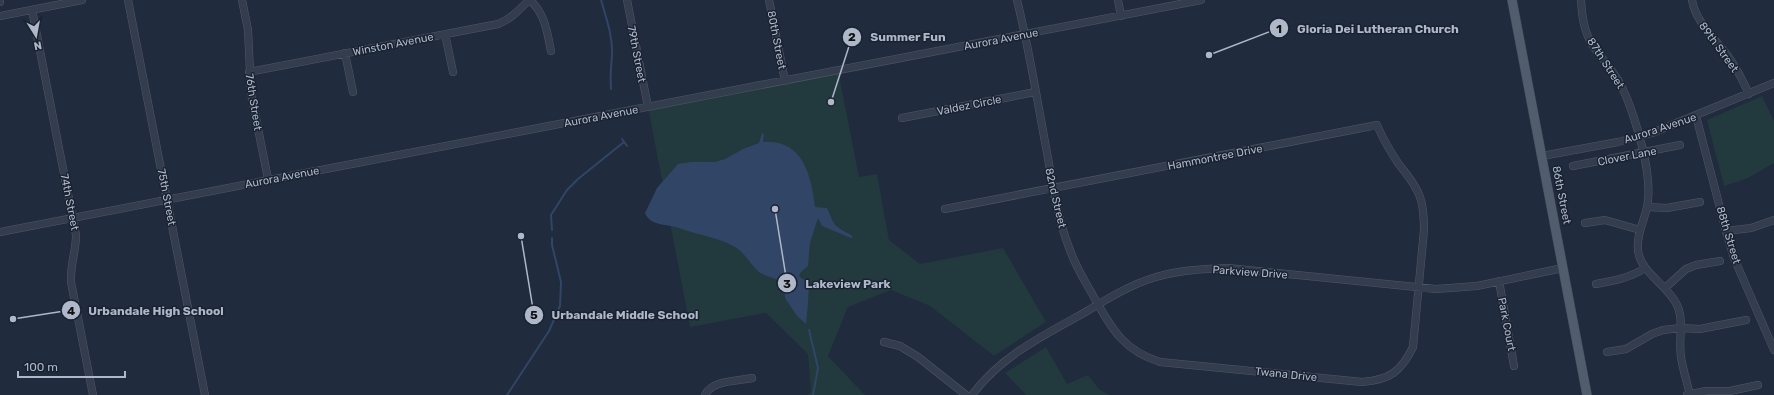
<svg xmlns="http://www.w3.org/2000/svg" width="1774" height="395" font-family="Rubik,sans-serif">
<rect width="100%" height="100%" fill="#202b3d"/>
<path fill="#22393e" d="M 838,70 L 859,177 L 877,174 L 889,240 L 920,264 L 1003,248 L 1046,322 L 994,356 L 930,306 L 891,290 L 848,307 L 828,356 L 865,395 L 808,395 L 811,391 L 808,354 L 766,313 L 690,327 L 648,107 Z
M 1762,96 L 1774,121 L 1774,163 L 1748,178 L 1724,186 L 1707,120 Z
M 1046,347 L 1067,384 L 1088,375 L 1100,390 L 1110,395 L 1026,395 L 1005,373 Z"/>
<path fill="#314566" d="M 762,133 L 764,134 L 763,142 C 803,139 811,175 815,207 L 827,208 C 830,214 833,225 839,228 C 844,232 848,232 853,237 L 851,238 L 822,226 L 818,218 L 810,243 L 808,266 L 801,272 L 799,276 L 802,279 L 808,280 L 809,282 L 808,304 L 806,324 L 797,316 L 785,298 L 784,284 C 777,278 767,277 759,272 C 751,265 746,255 738,249 C 723,238 697,235 679,228 C 667,224 650,226 645,213 L 657,188 L 678,164 L 691,162 L 715,162 L 725,159 L 743,149 L 759,143 Z"/>
<g fill="none" stroke-linecap="round" stroke-linejoin="round">
<path stroke="#314566" stroke-width="2" d="M 601,0 C 606,17 613,37 612,55 C 611,67 610,77 611,89
M 622,139 L 627,146
M 552,230 L 551,215 L 567,190 L 578,179 L 624,142
M 809,330 L 818,368 L 813,395
M 507,395 L 549,331 L 560,306 L 561,282 L 552,245 L 552,238"/>
<defs>
<path id="minor" d="M 128,0 L 205,395
M 242,0 L 248,30 L 251,93 L 268,179
M 530,0 C 545,14 547,31 551,51
M 627,0 L 648,107
M 769,0 L 785,81
M 1118,0 L 1121,16
M 1581,0 C 1582,17 1584,32 1593,46 C 1601,58 1611,68 1618,80 C 1627,95 1632,111 1637,128 C 1643,148 1650,179 1648,200 C 1647,217 1636,232 1638,250 C 1640,272 1666,284 1676,303 C 1685,319 1678,339 1681,357 C 1683,370 1687,382 1690,395
M 1692,0 C 1696,23 1715,38 1728,56 C 1737,68 1743,81 1749,94
M 0,2 L 0,0
M 32,10 L 76,235 C 76,251 70,266 71,282 L 93,395
M 0,16 L 82,0
M 445,34 L 453,72
M 345,53 L 353,92
M 249,72 L 498,24 C 511,19 519,10 529,0
M 1696,116 L 1726,231 L 1734,258 L 1774,350
M 902,118 L 1035,92
M 1542,156 L 1618,142 L 1652,133 L 1774,83
M 1573,166 L 1680,145
M 1647,207 L 1667,208 L 1700,202
M 945,209 L 1377,125 C 1383,139 1390,151 1398,163 C 1406,174 1415,183 1420,197 C 1424,208 1424,219 1424,230 L 1413,347 C 1401,372 1389,380 1362,382 L 1160,362 C 1125,351 1113,331 1096,301 C 1087,284 1076,268 1070,250 C 1058,220 1053,189 1048,158 C 1038,106 1030,52 1017,0
M 1585,223 L 1605,220 L 1640,230
M 1726,231 L 1751,228 L 1774,220
M 0,232 L 1201,0
M 1499,281 L 1514,366
M 1596,284 C 1613,281 1630,278 1645,268
M 1665,288 L 1686,269 L 1696,265 L 1720,261
M 884,342 L 900,346 L 918,357 L 966,395
M 1607,352 L 1626,349 L 1652,334 L 1663,330 L 1681,328 L 1700,329 L 1746,320
M 705,395 C 712,380 738,381 752,378
M 972,395 C 1000,357 1042,336 1082,314 C 1105,300 1129,285 1156,277 C 1179,270 1203,269 1228,268 L 1436,289 L 1477,286 L 1563,268
M 1687,395 L 1706,391 L 1730,391 L 1758,385"/>
<path id="major" d="M 1512,0 L 1587,395"/>
</defs>
<use href="#minor" stroke="#4f5867" stroke-width="8"/>
<use href="#major" stroke="#3d4656" stroke-width="10"/>
<use href="#minor" stroke="#343d4d" stroke-width="7"/>
<use href="#major" stroke="#515c6d" stroke-width="9"/>
</g>
<g text-anchor="middle" stroke-width="3" stroke-linejoin="round" paint-order="stroke">
<g font-size="11" fill="#afb8c9" stroke="#192231">
<text transform="translate(1001 39) rotate(-11)" y="4">Aurora Avenue</text>
<text transform="translate(777 40) rotate(79)" y="4">80th Street</text>
<text transform="translate(393 44) rotate(-11)" y="4">Winston Avenue</text>
<text transform="translate(1719 47) rotate(54)" y="4">89th Street</text>
<text transform="translate(637 54) rotate(79)" y="4">79th Street</text>
<text transform="translate(1606 63) rotate(57)" y="4">87th Street</text>
<text transform="translate(254 102) rotate(81)" y="4">76th Street</text>
<text transform="translate(969 105) rotate(-11)" y="4">Valdez Circle</text>
<text transform="translate(601 116) rotate(-11)" y="4">Aurora Avenue</text>
<text transform="translate(1660 128) rotate(-18)" y="4">Aurora Avenue</text>
<text transform="translate(1627 156) rotate(-11)" y="4">Clover Lane</text>
<text transform="translate(1215 157) rotate(-11)" y="4">Hammontree Drive</text>
<text transform="translate(282 177) rotate(-11)" y="4">Aurora Avenue</text>
<text transform="translate(1562 195) rotate(79)" y="4">86th Street</text>
<text transform="translate(167 197) rotate(79)" y="4">75th Street</text>
<text transform="translate(1056 198) rotate(77)" y="4">82nd Street</text>
<text transform="translate(70 202) rotate(79)" y="4">74th Street</text>
<text transform="translate(1729 235) rotate(73)" y="4">88th Street</text>
<text transform="translate(1250 272) rotate(4)" y="4">Parkview Drive</text>
<text transform="translate(1507 324) rotate(79)" y="4">Park Court</text>
<text transform="translate(1286 374) rotate(6)" y="4">Twana Drive</text>
</g>
</g>
<path fill="none" stroke="#afb8c9" stroke-width="1.5" d="M1209 55L1279 28M831 102L852 37M775 209L787 283M13 319L71 310M521 236L534 315"/>
<g fill="#afb8c9" stroke="#192231" stroke-width="1.5">
<circle cx="1209" cy="55" r="4"/>
<circle cx="831" cy="102" r="4"/>
<circle cx="775" cy="209" r="4"/>
<circle cx="13" cy="319" r="4"/>
<circle cx="521" cy="236" r="4"/>
<circle cx="1279" cy="28" r="10"/>
<circle cx="852" cy="37" r="10"/>
<circle cx="787" cy="283" r="10"/>
<circle cx="71" cy="310" r="10"/>
<circle cx="534" cy="315" r="10"/>
</g>
<g font-size="12" text-anchor="middle" font-weight="bold" fill="#111">
<text x="1279" y="33">1</text>
<text x="852" y="41">2</text>
<text x="787" y="288">3</text>
<text x="71" y="315">4</text>
<text x="534" y="319">5</text>
</g>
<g font-size="12" text-anchor="middle" font-weight="bold" fill="#afb8c9" stroke="#192231" stroke-width="3" stroke-linejoin="round" paint-order="stroke">
<text x="1378" y="33">Gloria Dei Lutheran Church</text>
<text x="908" y="41">Summer Fun</text>
<text x="848" y="288">Lakeview Park</text>
<text x="156" y="315">Urbandale High School</text>
<text x="625" y="319">Urbandale Middle School</text>
</g>
<g transform="translate(36 36) rotate(169)" stroke="#192231" stroke-width="3" paint-order="stroke">
<path d="M0-3L7 15L0 10L-7 15Z" fill="#afb8c9"/>
<text y="-6" font-size="11" font-weight="bold" text-anchor="middle" fill="#afb8c9">N</text>
</g>
<path d="M18 371v6h107v-6" fill="none" stroke="#afb8c9" stroke-width="2"/>
<text x="24" y="371" font-size="12" fill="#afb8c9" stroke="#192231" stroke-width="3" paint-order="stroke">100 m</text>
</svg>
